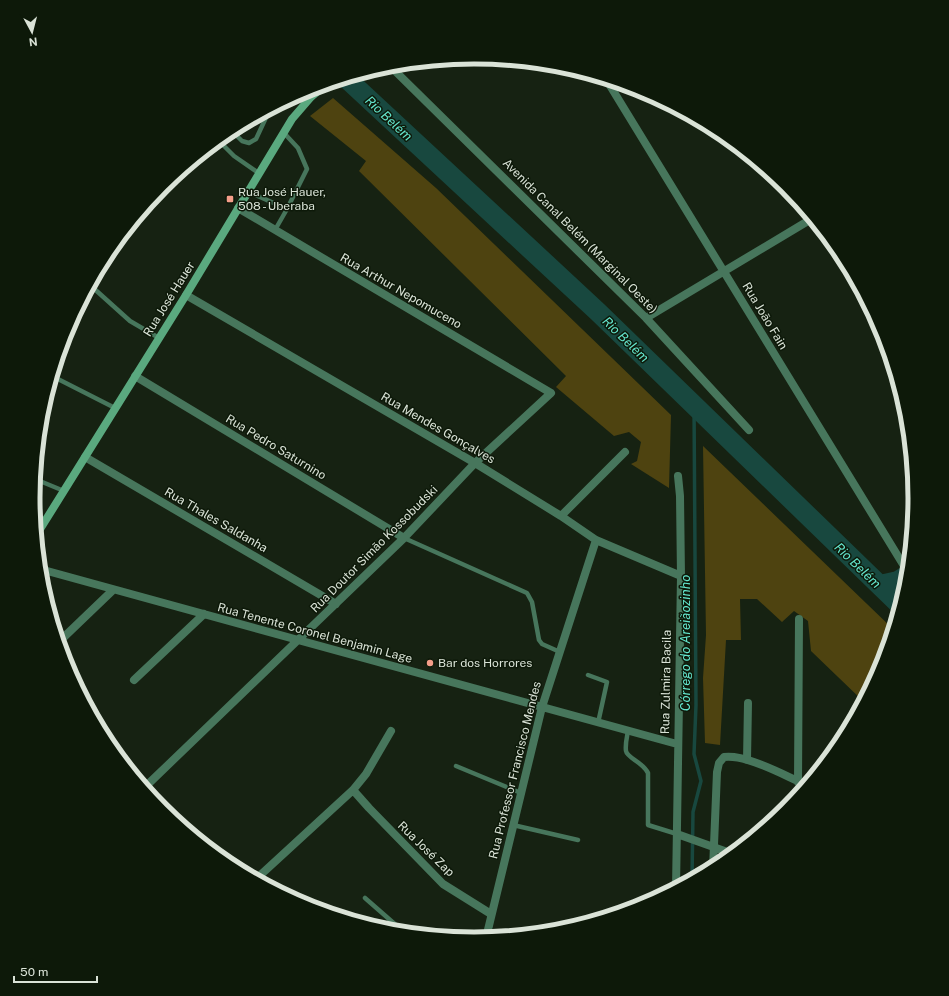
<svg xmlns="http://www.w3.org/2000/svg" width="949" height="996" font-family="'Public Sans',sans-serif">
<rect width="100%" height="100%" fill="#162212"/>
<path fill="#4e4310" d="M 333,98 L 436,188 L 671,415 L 669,488 L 631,464 L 637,461 L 641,442 L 629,432 L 614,436 L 556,387 L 566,376 L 359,171 L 366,161 L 310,116 Z
M 703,446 L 894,630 L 882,667 L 864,702 L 811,651 L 808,621 L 794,611 L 782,622 L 757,599 L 740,599 L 741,640 L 726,640 L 720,745 L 705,743 L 703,678 L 706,635 Z"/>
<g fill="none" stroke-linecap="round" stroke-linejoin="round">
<path stroke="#18483f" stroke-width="3.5" d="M 692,880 L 693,812 L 701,781 L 694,754 L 696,705 L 694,404"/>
<path stroke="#18483f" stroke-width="20" d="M 346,78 L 598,312 L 901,606
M 880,585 L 898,581 L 909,574"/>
<path stroke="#47765c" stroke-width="4.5" d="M 231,130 L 242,141 L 249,143 L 256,139 L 270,109
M 218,140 L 234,156 L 260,174
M 249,192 L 287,209 L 307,169 L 298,148 L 284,133
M 275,230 L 287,209
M 90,285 L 130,321 L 159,338
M 52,376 L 115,408
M 35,479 L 64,491
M 404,538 L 527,593 L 532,602 L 539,640 L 542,644 L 560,652
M 588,675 L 607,682 L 598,723
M 628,731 C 627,737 625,744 626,751 C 627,758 643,762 648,773 L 648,825 L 677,834
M 456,766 L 521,793
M 513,825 L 578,840
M 365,898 L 405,933"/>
<path stroke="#47765c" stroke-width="8" d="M 389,65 L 646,318 L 749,430
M 606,79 L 904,566
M 304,91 L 311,97
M 186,295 L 475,463 L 561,516 L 596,540 L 681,576
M 646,318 L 813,218
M 135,376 L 404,538
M 85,457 L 336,604
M 561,516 L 625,452
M 40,569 L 677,744
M 64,637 L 113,590
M 134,680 L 204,614
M 747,760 L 748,703
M 798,782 L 799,619
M 144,788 L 404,538 L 475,463 L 551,393 L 238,208
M 353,790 L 369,808 L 443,884 L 491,914
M 677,834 L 733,854
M 713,869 L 717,772 L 719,763 L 724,757 C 747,754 785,776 807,785
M 256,879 L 353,790 L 366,774 L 391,731
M 676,888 L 681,576 L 680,496 L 678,476
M 486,938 L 542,707 L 596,540"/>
<path stroke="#5aa97f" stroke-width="8" d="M 37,534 L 186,295 L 292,119 L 311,97 L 328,83"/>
</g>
<g fill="#f49e8a" stroke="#0d1909" stroke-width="1.5">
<rect x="226" y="195" width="8" height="8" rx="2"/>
<circle cx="430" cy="663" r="4"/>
</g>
<g text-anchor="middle" stroke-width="3" stroke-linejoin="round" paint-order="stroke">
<g font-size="12" fill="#dae3d7" stroke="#0d1909" text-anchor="start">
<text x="238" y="196">Rua José Hauer,<tspan x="238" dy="14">508 - Uberaba</tspan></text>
<text x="438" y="667">Bar dos Horrores</text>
</g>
<g font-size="12" fill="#dae3d7" stroke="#0d1909">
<text transform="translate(580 236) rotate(45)" y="4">Avenida Canal Belém (Marginal Oeste)</text>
<text transform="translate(401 291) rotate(30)" y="4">Rua Arthur Nepomuceno</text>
<text transform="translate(169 299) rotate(-58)" y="4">Rua José Hauer</text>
<text transform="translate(765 316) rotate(59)" y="4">Rua João Fain</text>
<text transform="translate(438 428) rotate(30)" y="4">Rua Mendes Gonçalves</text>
<text transform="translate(276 447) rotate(31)" y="4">Rua Pedro Saturnino</text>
<text transform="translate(216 520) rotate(30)" y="4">Rua Thales Saldanha</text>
<text transform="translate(374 549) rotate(-45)" y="4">Rua Doutor Simão Kossobudski</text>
<text transform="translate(315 633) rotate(15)" y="4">Rua Tenente Coronel Benjamin Lage</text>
<text transform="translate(666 682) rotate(-89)" y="4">Rua Zulmira Bacila</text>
<text transform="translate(515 770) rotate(-76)" y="4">Rua Professor Francisco Mendes</text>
<text transform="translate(426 849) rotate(44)" y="4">Rua José Zap</text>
</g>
<g font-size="13" font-style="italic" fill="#64e5cd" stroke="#0d1909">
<text transform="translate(389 118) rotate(43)" y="5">Rio Belém</text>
<text transform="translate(626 339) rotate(44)" y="5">Rio Belém</text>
<text transform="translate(858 565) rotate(44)" y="5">Rio Belém</text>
<text transform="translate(685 643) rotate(-90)" y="5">Córrego do Areiãozinho</text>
</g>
</g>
<path d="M0 0H949V996H0ZM40 498a434 434 0 1 1 868 0a434 434 0 1 1-868 0Z" fill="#0d1909" fill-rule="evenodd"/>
<path fill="none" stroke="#dae3d7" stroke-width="5" d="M40 498a434 434 0 1 1 868 0a434 434 0 1 1-868 0Z"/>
<g transform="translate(32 32) rotate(173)" stroke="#0d1909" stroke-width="3" paint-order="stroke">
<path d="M0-3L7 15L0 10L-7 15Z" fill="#dae3d7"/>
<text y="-6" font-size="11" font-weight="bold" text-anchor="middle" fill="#dae3d7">N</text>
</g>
<path d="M14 976v6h83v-6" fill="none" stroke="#dae3d7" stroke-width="2"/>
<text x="20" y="976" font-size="12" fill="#dae3d7" stroke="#0d1909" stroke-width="3" paint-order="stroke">50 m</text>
</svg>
